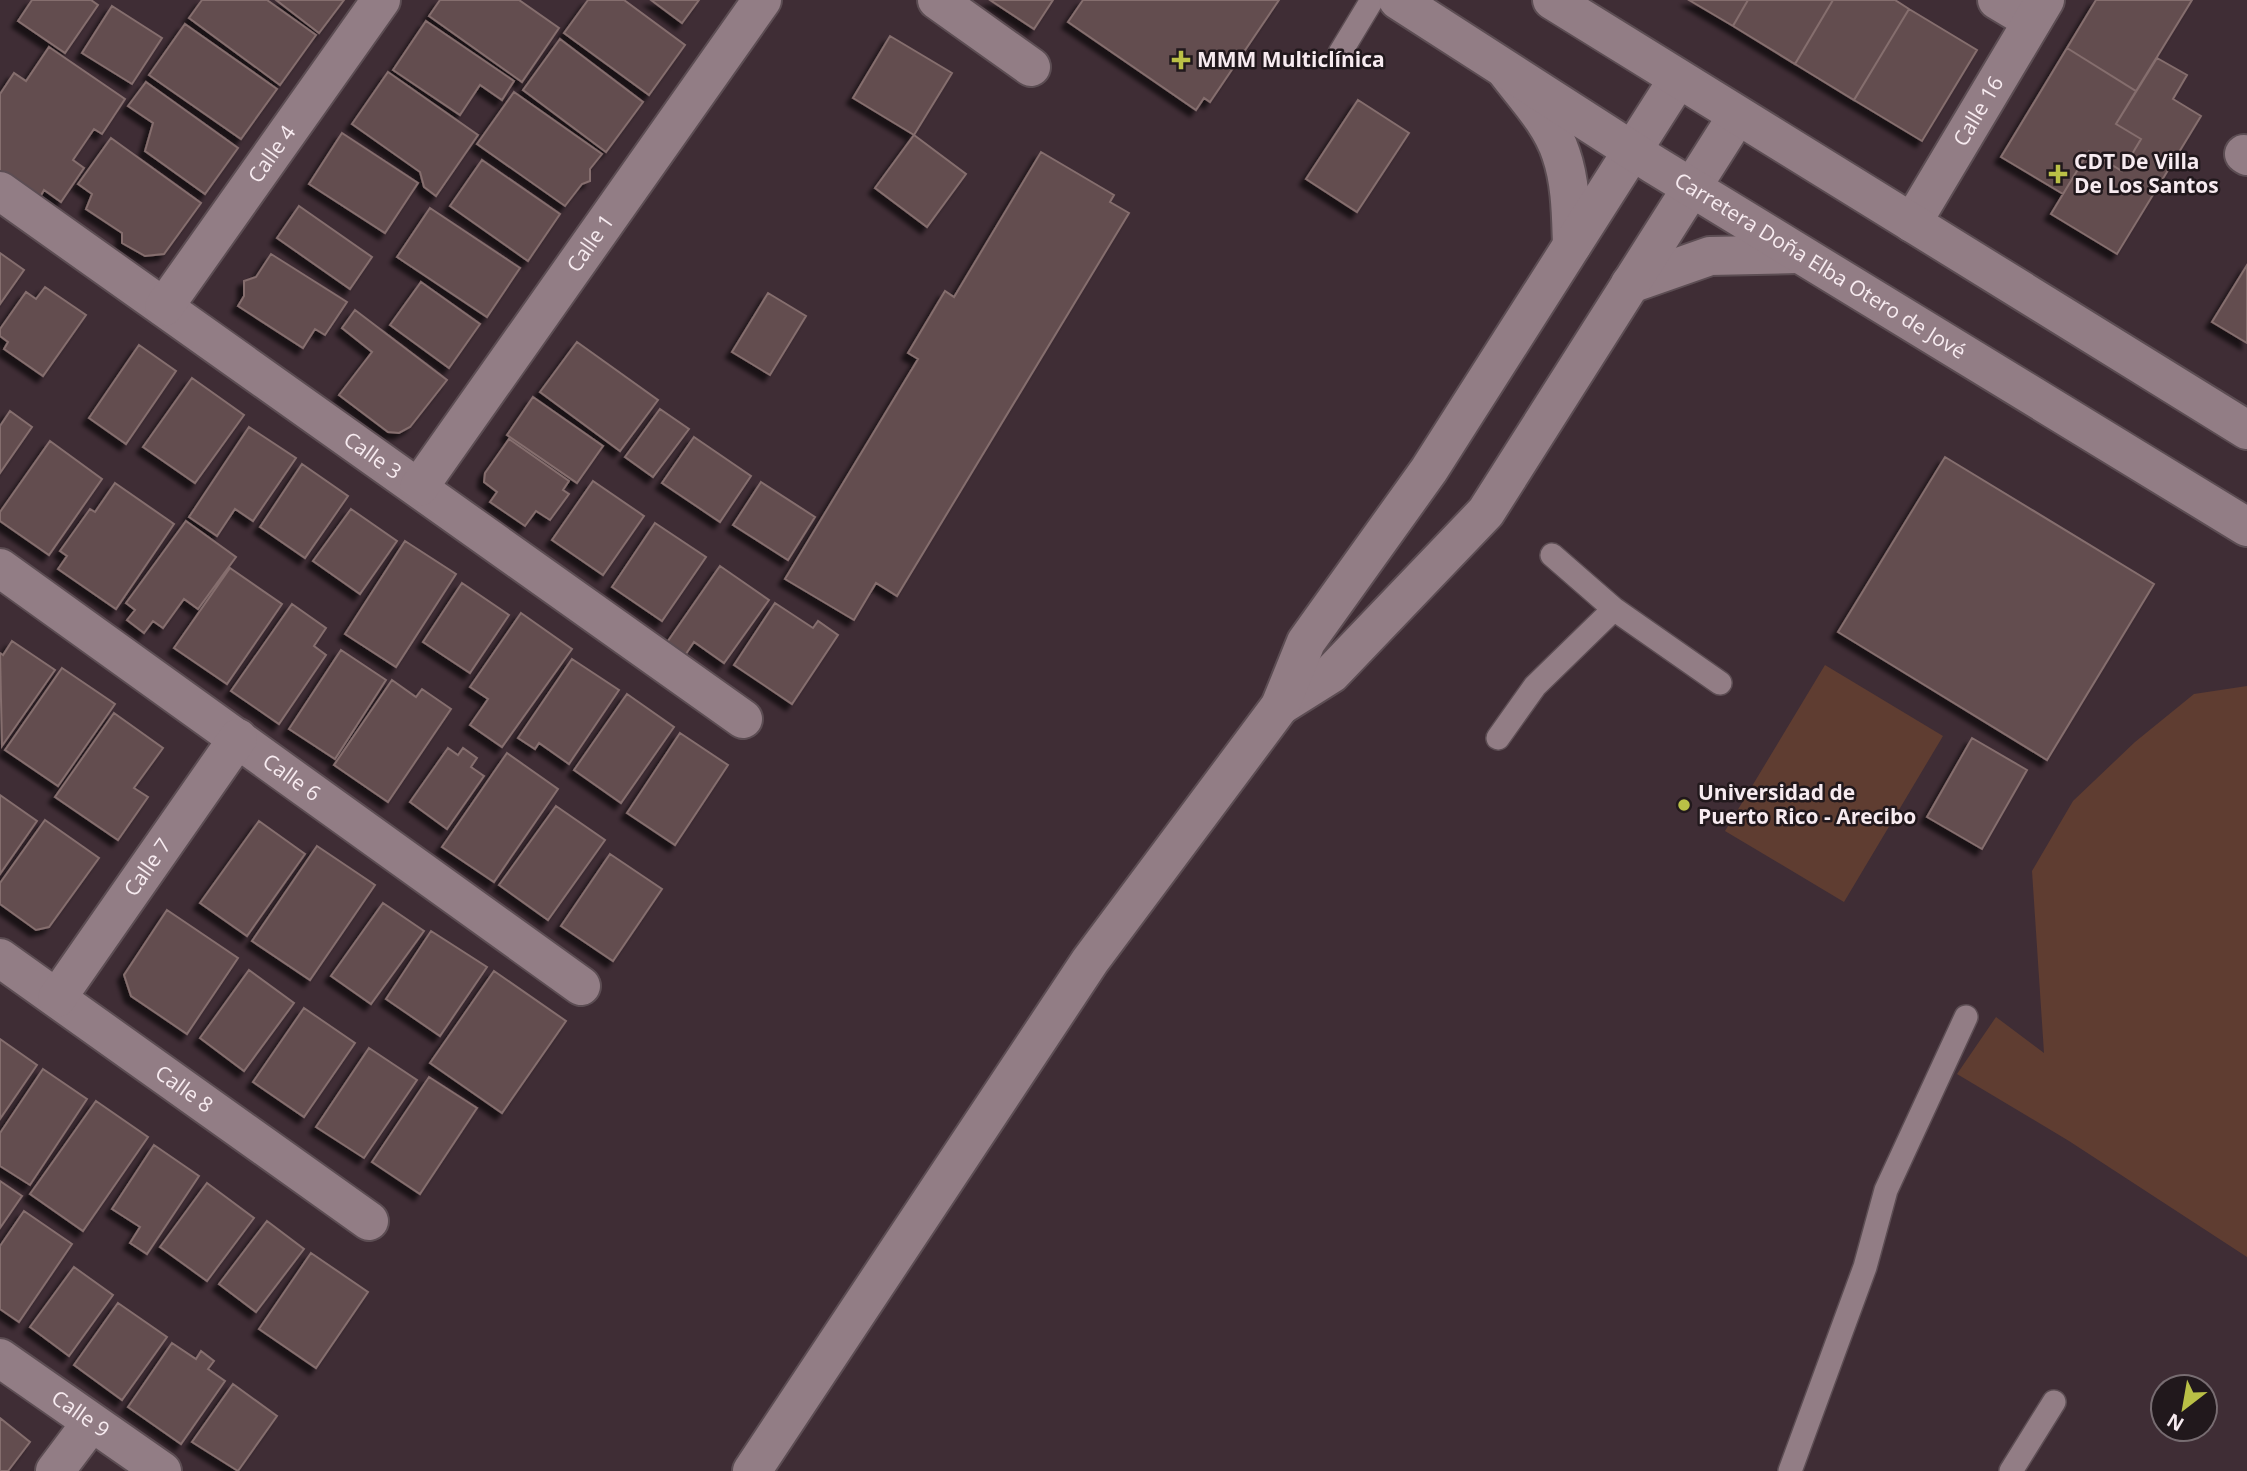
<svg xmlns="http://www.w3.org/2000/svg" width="2247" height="1471" font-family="'Open Sans',sans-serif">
<defs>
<filter id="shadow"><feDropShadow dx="-6" dy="6" stdDeviation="2" flood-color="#0009"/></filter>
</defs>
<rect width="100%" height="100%" fill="#3f2d35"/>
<path fill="#5f3d31" d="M 1825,665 L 1943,736 L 1844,902 L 1725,831 Z
M 2247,686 L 2247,1257 L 2069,1141 L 1957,1074 L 1996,1017 L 2044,1053 L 2032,871 L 2073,801 L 2135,742 L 2194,694 Z"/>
<path fill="#644e4f" stroke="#856e6e" stroke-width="2" filter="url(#shadow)" d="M 32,0 L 91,0 L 98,5 L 65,53 L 18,21 Z
M 202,0 L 267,0 L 316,35 L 280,85 L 189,18 Z
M 276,0 L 344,0 L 319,33 Z
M 440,0 L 519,0 L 559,28 L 522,82 L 429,16 Z
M 588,0 L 624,0 L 685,45 L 649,95 L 564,33 Z
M 651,0 L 699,0 L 682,23 Z
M 990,0 L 1053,0 L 1034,29 Z
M 1083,0 L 1279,0 L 1210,102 L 1204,98 L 1196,110 L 1068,22 Z
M 1689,0 L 1748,0 L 1733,26 Z
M 1748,0 L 1833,0 L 1795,64 L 1733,26 Z
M 1833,0 L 1895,0 L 1909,9 L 1854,100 L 1795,64 Z
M 2096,0 L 2192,0 L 2136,91 L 2067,48 Z
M 112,6 L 162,38 L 132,84 L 82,53 Z
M 1909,9 L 1977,50 L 1922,141 L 1854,100 Z
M 426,21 L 514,81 L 502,100 L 480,85 L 460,115 L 393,70 Z
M 185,24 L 277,89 L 241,139 L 149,75 Z
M 890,36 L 952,73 L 914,135 L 853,98 Z
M 560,39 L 643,102 L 606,152 L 523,90 Z
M 49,47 L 125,99 L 102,134 L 94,129 L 73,160 L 84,168 L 61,202 L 44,190 L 39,199 L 0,173 L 0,94 L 14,73 L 26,81 Z
M 2067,48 L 2136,91 L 2116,124 L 2141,139 L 2122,171 L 2089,151 L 2063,194 L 2001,157 Z
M 2157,58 L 2187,75 L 2173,99 L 2201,116 L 2117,254 L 2051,214 L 2089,151 L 2122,171 L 2141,139 L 2116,124 Z
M 388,72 L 478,135 L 436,196 L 424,187 L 420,172 L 352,124 Z
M 146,82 L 238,148 L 205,194 L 145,151 L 153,123 L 128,106 Z
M 514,92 L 602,154 L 590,169 L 590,181 L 582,184 L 565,206 L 477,144 Z
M 1358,100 L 1409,133 L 1357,212 L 1306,179 Z
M 342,133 L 418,183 L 385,233 L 309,184 Z
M 914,135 L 966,174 L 927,227 L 875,188 Z
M 111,138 L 201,203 L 164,254 L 145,256 L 122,243 L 122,233 L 86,209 L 92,194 L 78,184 Z
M 1041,152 L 1114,195 L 1110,202 L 1129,213 L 897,596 L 876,583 L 854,620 L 785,579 L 918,359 L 908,353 L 945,291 L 954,297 Z
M 482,160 L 560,214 L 528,261 L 450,206 Z
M 299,206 L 372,257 L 350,289 L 277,238 Z
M 430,208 L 520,268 L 487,317 L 397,257 Z
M 0,253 L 24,270 L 0,304 Z
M 271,254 L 347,302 L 325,335 L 315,329 L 303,348 L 238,306 L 244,296 L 244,281 L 256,277 Z
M 2247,265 L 2247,343 L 2212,322 Z
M 421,282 L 480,324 L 449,368 L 390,325 Z
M 45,287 L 86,315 L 43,376 L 4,349 L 8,342 L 0,336 L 0,329 L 26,292 L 36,299 Z
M 768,293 L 806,316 L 770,375 L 732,352 Z
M 355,310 L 447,380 L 410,427 L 399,433 L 388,432 L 339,395 L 372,352 L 342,328 Z
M 577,342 L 658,400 L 620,451 L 540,392 Z
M 139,345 L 176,371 L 126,444 L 89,418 Z
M 192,378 L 244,415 L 195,483 L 143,447 Z
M 533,397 L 603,446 L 577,483 L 507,435 Z
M 660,409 L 689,429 L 653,477 L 625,457 Z
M 10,411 L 32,427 L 0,473 L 0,426 Z
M 249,427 L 296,458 L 253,521 L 235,509 L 217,536 L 189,517 Z
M 694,437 L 751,476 L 720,522 L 662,483 Z
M 509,439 L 569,481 L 563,490 L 569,494 L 550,520 L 536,511 L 525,526 L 490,502 L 497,492 L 484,482 L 485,473 Z
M 50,441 L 102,479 L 49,555 L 0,521 L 0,512 Z
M 1945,457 L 2154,584 L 2047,760 L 1838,632 Z
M 302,464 L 348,496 L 305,558 L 260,527 Z
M 593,481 L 644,516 L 603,575 L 552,540 Z
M 761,482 L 815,517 L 788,560 L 733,525 Z
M 115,483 L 174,524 L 116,609 L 58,569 L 67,556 L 60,551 L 90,509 L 95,512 Z
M 351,509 L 397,541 L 360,594 L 313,561 Z
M 186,521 L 236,557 L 198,609 L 184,599 L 163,628 L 153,621 L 144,633 L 127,620 L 135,610 L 126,603 Z
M 655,523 L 706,557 L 662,621 L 612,587 Z
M 405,541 L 456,574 L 396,667 L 345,634 Z
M 720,566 L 769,600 L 724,663 L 694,642 L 680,663 L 661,651 Z
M 230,568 L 282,604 L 227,684 L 174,648 Z
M 462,583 L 509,615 L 470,673 L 423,642 Z
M 775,603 L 813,628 L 818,621 L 838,635 L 792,704 L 734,665 Z
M 292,604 L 326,628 L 314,646 L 326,655 L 279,724 L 231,691 Z
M 521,613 L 572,649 L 502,747 L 470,725 L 488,699 L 470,687 Z
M 12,641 L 55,670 L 2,746 L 0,653 L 3,655 Z
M 341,650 L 386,680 L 335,759 L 289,729 Z
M 572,659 L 619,690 L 569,764 L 539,743 L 535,749 L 518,738 Z
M 62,668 L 115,704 L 58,786 L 5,750 Z
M 392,680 L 416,697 L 422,689 L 451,709 L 388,802 L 334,765 Z
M 627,694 L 674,727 L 621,803 L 574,770 Z
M 114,713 L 163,748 L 134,788 L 148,797 L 118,840 L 55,797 Z
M 680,733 L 728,765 L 675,845 L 627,813 Z
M 1972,738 L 2027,770 L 1982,849 L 1927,817 Z
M 448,748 L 458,755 L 463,748 L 477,758 L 471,767 L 484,776 L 447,829 L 410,802 Z
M 507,753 L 558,789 L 494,882 L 442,847 Z
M 0,795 L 37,821 L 0,874 Z
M 556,806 L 605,840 L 548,920 L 499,885 Z
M 45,820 L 99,858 L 49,927 L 36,930 L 0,904 L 0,883 Z
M 259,821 L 305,854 L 247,936 L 200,903 Z
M 317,846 L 375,885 L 310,980 L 252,941 Z
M 610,854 L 662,889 L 613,961 L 561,926 Z
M 383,903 L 424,931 L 371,1004 L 331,976 Z
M 167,910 L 238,958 L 187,1034 L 131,996 L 124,975 Z
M 431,931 L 487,967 L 440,1036 L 386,999 Z
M 249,970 L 294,1003 L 244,1071 L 200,1038 Z
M 494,971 L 566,1021 L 502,1113 L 430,1063 Z
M 304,1008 L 355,1043 L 304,1117 L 253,1082 Z
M 0,1039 L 37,1065 L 0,1119 Z
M 369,1048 L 417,1080 L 364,1158 L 316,1127 Z
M 43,1069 L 87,1099 L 30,1185 L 0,1166 L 0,1133 Z
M 429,1077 L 477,1108 L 420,1194 L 372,1162 Z
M 96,1101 L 148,1137 L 83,1231 L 30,1194 Z
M 154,1145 L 199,1176 L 147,1254 L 130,1243 L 140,1227 L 112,1209 Z
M 0,1181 L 22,1196 L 0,1228 Z
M 207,1183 L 254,1218 L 207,1281 L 160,1247 Z
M 24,1211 L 72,1244 L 19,1322 L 0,1309 L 0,1246 Z
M 267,1221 L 304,1249 L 256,1312 L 219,1284 Z
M 311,1253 L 368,1292 L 316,1368 L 259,1329 Z
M 74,1267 L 113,1295 L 69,1356 L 30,1327 Z
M 118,1303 L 167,1337 L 122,1400 L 74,1365 Z
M 172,1343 L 196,1359 L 201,1351 L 214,1361 L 208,1369 L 225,1381 L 181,1444 L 128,1407 Z
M 233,1384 L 277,1416 L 238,1471 L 192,1442 Z
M 0,1418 L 30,1442 L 8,1471 L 0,1471 Z"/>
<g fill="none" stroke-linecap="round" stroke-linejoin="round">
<defs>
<path id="service" d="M 1340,53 L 1372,0
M 1614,609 L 1720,683
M 1498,738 L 1535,686 L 1614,609 L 1552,555
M 1790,1471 L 1865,1267 L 1886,1190 L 1966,1017
M 2011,1471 L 2054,1402"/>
<g id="minor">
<path d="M 937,0 L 1031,67"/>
<path d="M 1997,0 L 2032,21"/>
<path d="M 1507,72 C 1526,97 1551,123 1561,154 C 1571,183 1571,215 1572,245"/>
<path d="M 2244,154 L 2247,156"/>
<path id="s1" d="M 0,191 L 743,719"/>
<path id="s2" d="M 1912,223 L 2045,0"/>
<path d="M 1630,284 L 1710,256 L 1798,254"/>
<path id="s3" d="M 164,307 L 381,0"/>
<path id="s4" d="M 419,487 L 762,0"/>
<path id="s5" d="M 0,568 L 581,986"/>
<path d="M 1280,706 L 1331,674 L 1486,512 L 1737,116"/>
<path id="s6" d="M 0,958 L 369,1221"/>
<path id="s7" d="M 57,998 L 238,738"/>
<path id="s8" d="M 0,1358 L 162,1471"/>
<path d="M 55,1471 L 91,1423"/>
<path d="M 752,1471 L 1090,961 L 1280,706 L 1306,642 L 1429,470 L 1678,79"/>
</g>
<g id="tertiary">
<path id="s9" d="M 1398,0 L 1653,164 L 2247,527"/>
<path d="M 1552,0 L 2247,430"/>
</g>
</defs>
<use href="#service" stroke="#5c4d53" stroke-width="26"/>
<use href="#minor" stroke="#5c4d53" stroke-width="42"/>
<use href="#tertiary" stroke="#5c4d53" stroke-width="42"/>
<use href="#service" stroke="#927d85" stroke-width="23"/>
<use href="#minor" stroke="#927d85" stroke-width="38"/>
<use href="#tertiary" stroke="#927d85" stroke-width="38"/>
</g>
<g fill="#bac046" stroke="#21181c" stroke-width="2.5">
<path d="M1177.5 49.5h7v7h7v7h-7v7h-7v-7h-7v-7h7z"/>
<path d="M2054.5 163.5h7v7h7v7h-7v7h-7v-7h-7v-7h7z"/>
<circle cx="1684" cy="805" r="7"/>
</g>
<g text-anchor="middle" stroke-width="5" stroke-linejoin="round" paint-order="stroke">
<g font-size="21" font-weight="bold" fill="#f7ebf0" stroke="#21181c" text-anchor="start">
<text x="1197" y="67">MMM Multiclínica</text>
<text x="2074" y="169">CDT De Villa<tspan x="2074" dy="24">De Los Santos</tspan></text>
<text x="1698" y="800">Universidad de<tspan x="1698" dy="24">Puerto Rico - Arecibo</tspan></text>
</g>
<g font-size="21" fill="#f7ebf0" stroke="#21181c">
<text dy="7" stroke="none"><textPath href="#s2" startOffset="130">Calle 16</textPath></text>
<text dy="7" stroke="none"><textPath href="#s3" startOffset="187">Calle 4</textPath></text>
<text dy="7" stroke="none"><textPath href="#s4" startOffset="298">Calle 1</textPath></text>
<text dy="7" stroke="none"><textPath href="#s9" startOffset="499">Carretera Doña Elba Otero de Jové</textPath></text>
<text dy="7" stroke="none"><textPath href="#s1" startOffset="457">Calle 3</textPath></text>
<text dy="7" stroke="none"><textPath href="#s5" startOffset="359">Calle 6</textPath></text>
<text dy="7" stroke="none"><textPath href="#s7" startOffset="159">Calle 7</textPath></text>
<text dy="7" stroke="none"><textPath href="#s6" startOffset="226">Calle 8</textPath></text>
<text dy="7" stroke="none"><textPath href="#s8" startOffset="98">Calle 9</textPath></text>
</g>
</g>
<g transform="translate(2184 1408) rotate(211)"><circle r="33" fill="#21181c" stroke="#776c71" stroke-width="2"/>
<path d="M0-5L12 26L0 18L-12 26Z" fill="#bac046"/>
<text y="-10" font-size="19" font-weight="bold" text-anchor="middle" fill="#f7ebf0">N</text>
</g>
</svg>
